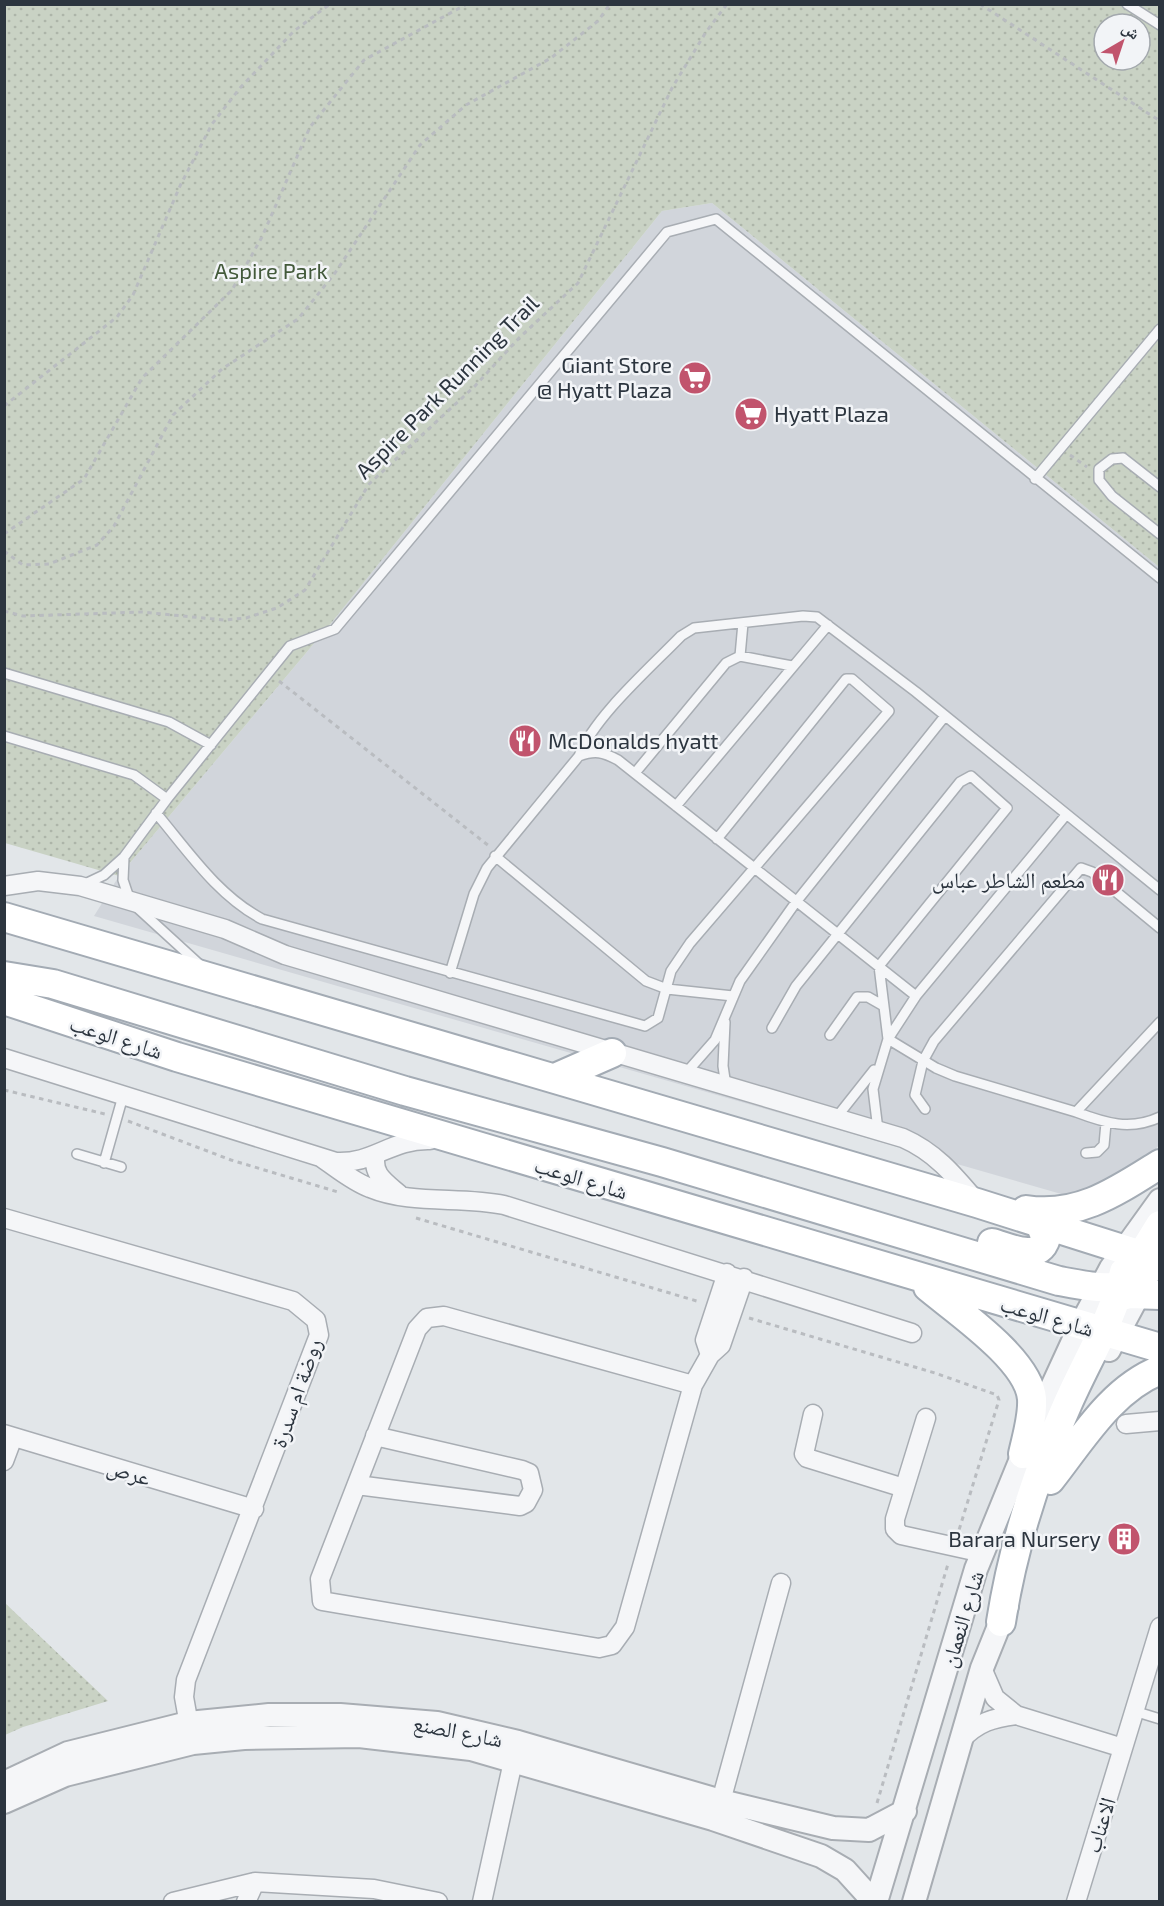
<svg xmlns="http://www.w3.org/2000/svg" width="1164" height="1906" font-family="'Exo 2','Noto Naskh Arabic',sans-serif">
<defs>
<pattern id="park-dots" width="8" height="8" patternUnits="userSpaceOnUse" patternTransform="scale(1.5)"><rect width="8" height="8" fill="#c9d2c4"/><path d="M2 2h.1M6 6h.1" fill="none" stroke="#adb5a9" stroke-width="1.8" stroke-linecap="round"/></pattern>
</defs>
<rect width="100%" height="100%" fill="#e2e6e9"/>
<path fill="#d1d5db" d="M 712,203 L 1159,567 L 1159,1145 L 1103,1206 L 94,916 L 119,876 L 332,622 L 662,211 Z"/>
<path fill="url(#park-dots)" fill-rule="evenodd" d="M 4,5 L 1159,5 L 1159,567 L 712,203 L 662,211 L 332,622 L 119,876 L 5,843 ZM 1104,24 L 1140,24 L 1140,60 L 1104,60 Z
M 4,1603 L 5,1603 L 108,1701 L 23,1727 L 5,1735 Z"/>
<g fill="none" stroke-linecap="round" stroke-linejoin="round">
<defs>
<path id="service" d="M 1127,4 L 1160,25
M 1035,479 L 1160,329
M 1160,487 L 1123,458 L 1112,459 L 1099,469 L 1099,480 L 1112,496 L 1160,534
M 740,656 L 743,623
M 4,673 L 169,722 L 211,745
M 4,736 L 134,775 L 167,799
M 579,756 C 595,750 603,752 618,760 L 916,996
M 635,773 L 726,663 L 740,656 L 792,666
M 676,806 L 828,625
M 156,813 C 188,851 217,895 262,919 L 645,1026 L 658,1018 L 671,971 L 690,943 L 889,711 L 852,679 L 846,679 L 717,839
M 495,856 L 646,981 L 667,989 L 733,996
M 124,857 L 123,880 L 130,901 L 200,965
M 85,884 L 104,875 L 124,857 L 167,799 L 290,646 L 335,629 L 667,232 L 716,219 L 1160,578
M 450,973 L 474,894 L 487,868 L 579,756 C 594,717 650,668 681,636 L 694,628 L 803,616 L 817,617 L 916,692 L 1160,890
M 725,1022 L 723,1066 L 726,1086
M 772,1028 L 796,986 L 960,782 L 971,776 L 1007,808 L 879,966 L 888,1039 L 936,1068 L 955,1076 L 1076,1112 L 1160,1022
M 830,1035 L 857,997 L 868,997 L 882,1005
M 686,1073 L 715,1040 L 740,981 L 796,902 L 945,716
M 925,1109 L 915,1095 L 923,1061 L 934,1041 L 1081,868 L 1092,872 L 1160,928
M 1076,1112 C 1105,1123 1130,1131 1160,1117
M 836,1118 L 874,1070
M 878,1130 L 873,1089 L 888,1039 L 916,996 L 1066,815
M 1086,1153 L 1097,1152 L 1104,1145 L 1106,1123
M 77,1154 L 121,1167
M 104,1163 L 123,1096
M 1134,1711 L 1160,1719"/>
<path id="minor" d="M 4,886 L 38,881 L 80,886 L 225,929 L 285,955 L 903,1138 C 935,1152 954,1175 976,1201
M 4,1058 L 336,1162 C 374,1164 390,1139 430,1140
M 376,1154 C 371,1174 385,1182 399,1194
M 322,1158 C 338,1169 352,1181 370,1188 C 411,1205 460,1196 504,1205 L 912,1333
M 4,1218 L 293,1301 L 316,1320 L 319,1335 L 186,1680 L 184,1697 L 191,1736
M 710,1355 L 705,1340 L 727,1273
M 693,1385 L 444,1316 L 427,1318 L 417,1329 L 320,1579 L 322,1601 L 599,1648 L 612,1645 L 625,1627 L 693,1385 L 710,1355 L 721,1345 L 744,1278
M 813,1414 L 804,1454 L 807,1458 L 904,1488
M 926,1418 L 895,1519 L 895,1529 L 901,1535 L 983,1553
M 1126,1424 L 1160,1421
M 4,1434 L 254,1509
M 4,1461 L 13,1437
M 357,1485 L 520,1506 L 526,1503 L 533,1490 L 529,1473 L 522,1470 L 375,1436
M 982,1668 L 995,1698 L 1016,1715 L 1123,1748
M 961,1740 C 978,1722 993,1718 1016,1715
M 721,1801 L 781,1583
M 173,1902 L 255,1882 L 374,1889 L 438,1902
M 246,1902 L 255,1882
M 482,1902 L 516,1748
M 1076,1902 L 1160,1627"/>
<path id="tertiary" d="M 1109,1350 L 1146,1281
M 4,1783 L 68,1753 L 188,1723 L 269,1715 L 340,1715 L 437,1723 L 518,1742 L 721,1801 L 833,1828 L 869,1830 L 905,1811
M 4,1802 L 65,1775 L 193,1743 L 244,1738 L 359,1736 L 471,1749 L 713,1819 L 821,1856 L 845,1870 L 874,1902
M 876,1902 L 976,1569 L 1039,1415 L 1080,1326 L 1111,1268 L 1160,1200
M 914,1902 L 982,1668 L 1007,1606"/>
<path id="primary" d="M 4,917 L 977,1203 L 1160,1261
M 4,976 L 53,984 L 405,1091 L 662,1162 L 1059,1281 C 1102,1289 1126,1295 1158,1261
M 4,1000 L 177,1057 L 1160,1348
M 555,1078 L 612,1053
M 1026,1210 C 1079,1218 1117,1191 1160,1164
M 992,1243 C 1010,1248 1039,1263 1046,1238 L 1040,1224
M 1131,1272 L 1160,1225
M 928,1287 C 958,1312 1029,1360 1032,1399 C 1033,1417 1027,1436 1023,1454
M 1114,1298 L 1130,1294 L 1160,1295
M 1050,1480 C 1081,1441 1111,1389 1160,1370
M 1001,1622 C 1013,1545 1036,1474 1068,1403 C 1087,1360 1113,1318 1124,1272"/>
</defs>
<use href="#service" stroke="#a8adb3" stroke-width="12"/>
<use href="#minor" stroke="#a8adb3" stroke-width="21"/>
<use href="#tertiary" stroke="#a8adb3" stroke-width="26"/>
<use href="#primary" stroke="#a3abb4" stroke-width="32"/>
<path stroke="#b9bcc0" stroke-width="3" stroke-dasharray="4.5 4.5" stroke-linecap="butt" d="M 980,4 L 1160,121
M 4,406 L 117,317 L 133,295 L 180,186 L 212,124 L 240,88 L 294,31 L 330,4
M 1070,455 L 1087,467
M 4,534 L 84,479 L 142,378 L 232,290 L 262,237 L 310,127 L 364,60 L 467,4
M 4,551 L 23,565 L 49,564 L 97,545 L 114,526 L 173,415 L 222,369 L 298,319 L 335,273 L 420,145 L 466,105 L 551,58 L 598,21 L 610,4
M 4,611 L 23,616 L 142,612 L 224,620 L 246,618 L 277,608 L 305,590 L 369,484 L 475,386 L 519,338 L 578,283 L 672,88 L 706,32 L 727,4
M 279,681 L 489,846
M 4,1090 L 105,1114
M 128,1121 L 231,1160 L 338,1192
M 416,1218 L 700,1302
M 749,1318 L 935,1373 L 997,1395 L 999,1400 L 959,1530
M 877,1803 L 948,1564"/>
<use href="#service" stroke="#f5f6f8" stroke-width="9"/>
<use href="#minor" stroke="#f5f6f8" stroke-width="18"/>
<use href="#tertiary" stroke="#f5f6f8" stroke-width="22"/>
<use href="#primary" stroke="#fff" stroke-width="28"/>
</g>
<defs>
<symbol id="supermarket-disc" viewBox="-11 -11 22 22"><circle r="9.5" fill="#c1546d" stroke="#f2f4f7"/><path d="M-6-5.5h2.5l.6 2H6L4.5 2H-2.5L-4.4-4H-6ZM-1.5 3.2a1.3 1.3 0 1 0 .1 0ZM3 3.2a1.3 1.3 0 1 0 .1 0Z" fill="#fff"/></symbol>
<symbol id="restaurant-disc" viewBox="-11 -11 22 22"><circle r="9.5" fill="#c1546d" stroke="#f2f4f7"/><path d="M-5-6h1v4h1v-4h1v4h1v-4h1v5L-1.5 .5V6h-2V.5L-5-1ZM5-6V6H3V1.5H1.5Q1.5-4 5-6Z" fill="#fff"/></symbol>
<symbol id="building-disc" viewBox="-11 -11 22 22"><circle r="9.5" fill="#c1546d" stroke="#f2f4f7"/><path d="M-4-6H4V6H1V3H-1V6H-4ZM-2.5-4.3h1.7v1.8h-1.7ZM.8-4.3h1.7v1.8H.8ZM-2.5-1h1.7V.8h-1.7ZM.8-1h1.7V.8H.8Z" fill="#fff"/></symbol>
</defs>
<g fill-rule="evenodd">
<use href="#supermarket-disc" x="676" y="359" width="38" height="38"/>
<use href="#supermarket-disc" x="732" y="395" width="38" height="38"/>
<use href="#restaurant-disc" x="506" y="722" width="38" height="38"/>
<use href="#restaurant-disc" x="1089" y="861" width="38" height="38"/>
<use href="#building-disc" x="1105" y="1520" width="38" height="38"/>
</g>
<g text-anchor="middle" stroke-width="5" stroke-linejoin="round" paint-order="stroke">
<g font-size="22" fill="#435a3b" stroke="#f2f4f7">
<text x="271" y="279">Aspire Park</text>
</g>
<g font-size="22" fill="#2c353f" stroke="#f2f4f7" text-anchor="end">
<text x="672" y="373">Giant Store<tspan x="672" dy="25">@ Hyatt Plaza</tspan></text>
<text x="774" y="422" text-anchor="start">Hyatt Plaza</text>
<text x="548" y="749" text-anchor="start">McDonalds hyatt</text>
<text x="1085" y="888">مطعم الشاطر عباس</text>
<text x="1101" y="1547">Barara Nursery</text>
</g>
<g font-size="22" fill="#2c353f" stroke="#f2f4f7">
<text transform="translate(447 387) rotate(-45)" y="8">Aspire Park Running Trail</text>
<text transform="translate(116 1037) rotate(18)" y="8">شارع الوعب</text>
<text transform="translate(581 1178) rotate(17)" y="8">شارع الوعب</text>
<text transform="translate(1047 1316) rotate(16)" y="8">شارع الوعب</text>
<text transform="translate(296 1393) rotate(-71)" y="8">روضة ام سدرة</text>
<text transform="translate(129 1472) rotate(17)" y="8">عرص</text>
<text transform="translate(962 1619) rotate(-73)" y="8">شارع النعمان</text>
<text transform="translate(458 1731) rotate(11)" y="8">شارع الصنع</text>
<text transform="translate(1100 1825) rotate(-73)" y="8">الاعناب</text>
</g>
</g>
<rect width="1164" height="1906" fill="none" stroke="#2c353f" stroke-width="12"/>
<g transform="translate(1122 42) rotate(39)"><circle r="28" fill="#f2f4f7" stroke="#a3a8ad" stroke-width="1.5"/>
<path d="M0-4.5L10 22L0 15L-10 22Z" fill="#c1546d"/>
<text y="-9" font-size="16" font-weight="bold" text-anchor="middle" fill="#2c353f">ش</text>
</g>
</svg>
